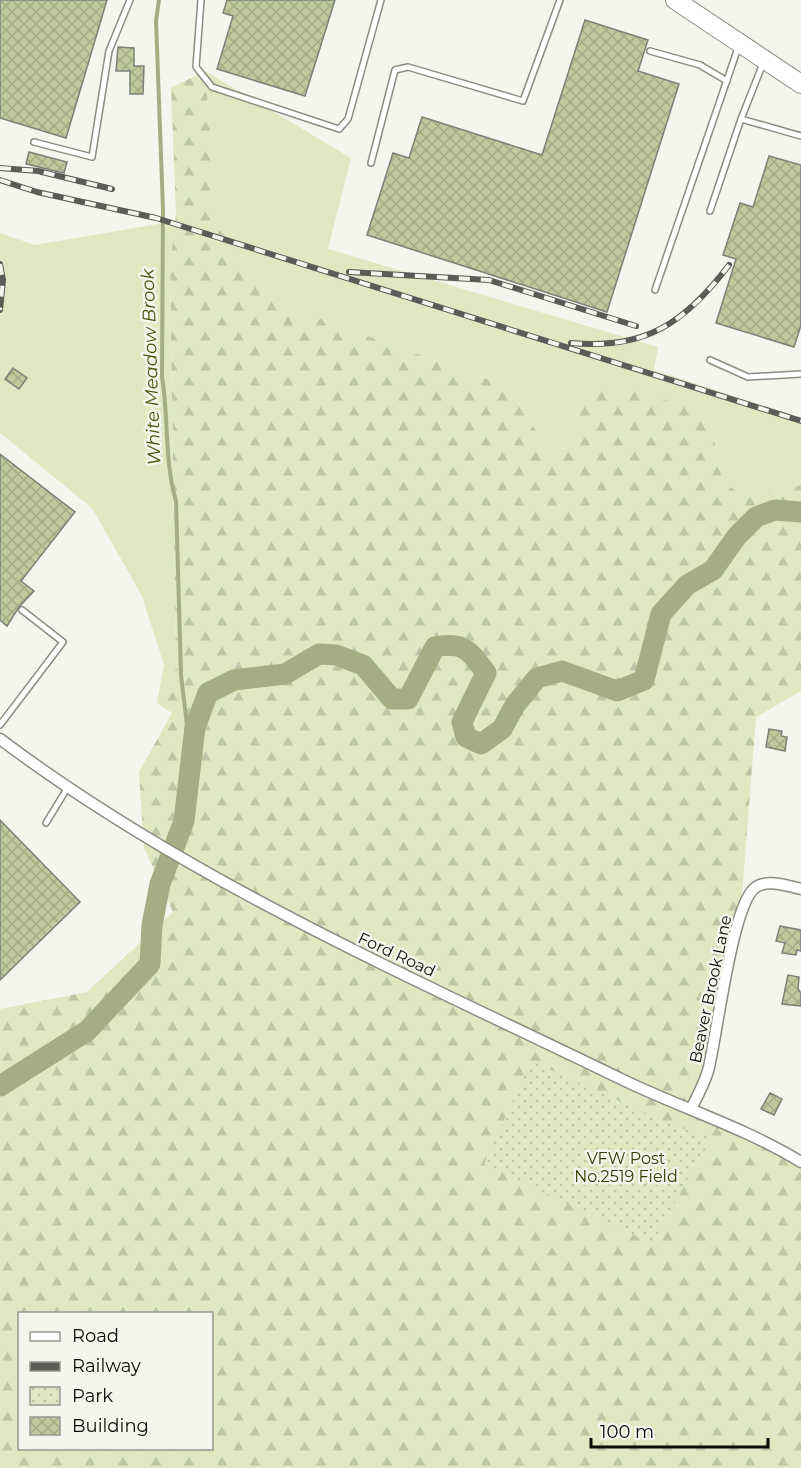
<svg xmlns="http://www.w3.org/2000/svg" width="801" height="1468" font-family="Montserrat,sans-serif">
<defs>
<pattern id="forest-firs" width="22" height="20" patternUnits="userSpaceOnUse" patternTransform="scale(1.5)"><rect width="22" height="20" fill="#dfe8c1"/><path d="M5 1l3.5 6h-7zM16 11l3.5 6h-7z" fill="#bec6a4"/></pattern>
<pattern id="park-dots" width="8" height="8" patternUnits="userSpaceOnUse" patternTransform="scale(1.5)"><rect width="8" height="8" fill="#dfe8c1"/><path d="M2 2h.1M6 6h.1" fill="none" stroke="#bec6a4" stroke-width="1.8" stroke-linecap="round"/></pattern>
<pattern id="building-cross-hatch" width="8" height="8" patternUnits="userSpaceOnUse" patternTransform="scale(1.5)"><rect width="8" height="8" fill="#bfc99c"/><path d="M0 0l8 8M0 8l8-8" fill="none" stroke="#a3ab85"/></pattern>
</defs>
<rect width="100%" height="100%" fill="#f3f6ec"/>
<path fill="#dfe8c1" d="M 205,71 L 351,158 L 328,249 L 658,347 L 654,370 L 801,418 L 801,485 L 742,495 L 722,481 L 709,412 L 583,393 L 569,448 L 547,449 L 509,387 L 271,301 L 218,227 Z
M 175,221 L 170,266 L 176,668 L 157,703 L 164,665 L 142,596 L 92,508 L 0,433 L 0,233 L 35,245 Z"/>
<path fill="url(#forest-firs)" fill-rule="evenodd" d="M 205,71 L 218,227 L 271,301 L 509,387 L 547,449 L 569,448 L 583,393 L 618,387 L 709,412 L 722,481 L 742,495 L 801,485 L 801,691 L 756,717 L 742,895 L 693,1114 L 801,1166 L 801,1468 L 0,1468 L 0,1009 L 87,992 L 173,912 L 144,848 L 139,772 L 172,713 L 157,703 L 176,668 L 170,266 L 176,214 L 171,88 ZM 20,1314 L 212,1314 L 212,1448 L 20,1448 Z"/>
<path fill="url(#park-dots)" d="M 531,1061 L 672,1125 L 710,1137 L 653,1244 L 484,1164 Z"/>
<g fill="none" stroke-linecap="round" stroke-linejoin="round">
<path stroke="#a5ae83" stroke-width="4" d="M 159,0 L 156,21 L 163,209 L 162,377 C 169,419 164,460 176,501 L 181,675 L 192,767"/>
<path stroke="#a5ae83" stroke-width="21" d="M 0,1086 L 87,1031 L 150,964 L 152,925 L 160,884 L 184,821 L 195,727 L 208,693 L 234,680 L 285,674 L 319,654 L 336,655 L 363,665 L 392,699 L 408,699 L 435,647 C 464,641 470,651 486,673 L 462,722 L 466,737 L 481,744 L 502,729 L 515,705 L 537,678 L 562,671 L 617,691 L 644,680 L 661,614 L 687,585 L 713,570 L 737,536 L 756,517 L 775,510 L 801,512"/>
</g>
<path fill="url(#building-cross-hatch)" stroke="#7e8178" stroke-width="1.5" d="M 0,0 L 107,0 L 66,138 L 0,118 Z
M 227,0 L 335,0 L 305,96 L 217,69 L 233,16 L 223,13 Z
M 585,20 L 648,40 L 638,71 L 679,84 L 607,312 L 367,235 L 393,153 L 409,158 L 422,117 L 542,155 Z
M 118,47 L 134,48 L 134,66 L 144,66 L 143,94 L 130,94 L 130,71 L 116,71 Z
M 29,152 L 67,162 L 64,173 L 26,164 Z
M 769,156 L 801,165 L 801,325 L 794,347 L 716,323 L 736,259 L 723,255 L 740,203 L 753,207 Z
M 13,368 L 27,378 L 19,389 L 5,379 Z
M 0,454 L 75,512 L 21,581 L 34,591 L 19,607 L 7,626 L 0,620 Z
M 769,729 L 782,731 L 781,736 L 787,737 L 785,751 L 766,747 Z
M 0,820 L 80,902 L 0,980 Z
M 780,926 L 801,930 L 801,951 L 797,950 L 796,955 L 782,953 L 785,943 L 776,941 Z
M 788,975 L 799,977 L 798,989 L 801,993 L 801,1006 L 782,1004 Z
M 770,1093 L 782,1099 L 774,1115 L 761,1109 Z"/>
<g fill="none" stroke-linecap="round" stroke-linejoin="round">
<defs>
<path id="service" d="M 201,0 L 196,67 L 212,87 L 339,129 L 348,119 L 381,0
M 650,51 L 700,65 L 727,81
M 764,61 L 741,119 L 801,136
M 34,142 L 92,157 L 109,51 L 130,0
M 371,163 L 395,70 L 408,67 L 523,101 L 560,0
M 710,211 L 741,119
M 655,290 L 739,45
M 710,360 L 748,377 L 801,374
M 0,725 L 63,642 L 22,610
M 46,823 L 68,787"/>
<path id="minor" d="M 0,739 C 189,881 407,975 619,1078 C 678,1107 744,1127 801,1162
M 691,1109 C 697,1097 704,1084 708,1071 C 717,1037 732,902 756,887 C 769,879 788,886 801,889"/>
<path id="primary" d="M 675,0 L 801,84"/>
</defs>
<use href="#service" stroke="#8b8d84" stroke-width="8"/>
<use href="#minor" stroke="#8b8d84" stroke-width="13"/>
<use href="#primary" stroke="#8b8d84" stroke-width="20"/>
<use href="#service" stroke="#fff" stroke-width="5"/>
<use href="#minor" stroke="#fff" stroke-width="10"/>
<use href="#primary" stroke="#fff" stroke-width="18"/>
<defs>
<path id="rail" d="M 0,168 L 38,171 L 112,189
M 0,180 L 37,192 L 156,218 L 801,421
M 0,264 L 3,280 L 0,310
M 349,272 L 489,280 L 636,326
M 571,343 C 645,350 685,323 729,265"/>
</defs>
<use href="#rail" stroke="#5a5c57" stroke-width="6"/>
<use href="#rail" stroke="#f3f6ec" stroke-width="4" stroke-dasharray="11" stroke-linecap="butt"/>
</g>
<g text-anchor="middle" stroke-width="5" stroke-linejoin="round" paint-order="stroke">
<g font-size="16" fill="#0c0d0a" stroke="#f3f6ec">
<text transform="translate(397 954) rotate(25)" y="6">Ford Road</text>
<text transform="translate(710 989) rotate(-78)" y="6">Beaver Brook Lane</text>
</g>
<g font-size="16" fill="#343c07" stroke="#f3f6ec">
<text x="626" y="1164">VFW Post<tspan x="626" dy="18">No.2519 Field</tspan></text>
</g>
<g font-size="18" font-style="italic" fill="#48530c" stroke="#f3f6ec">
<text transform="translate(151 367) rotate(-92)" y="6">White Meadow Brook</text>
</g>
</g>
<rect x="18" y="1312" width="195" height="138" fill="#f3f6ec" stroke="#979992" stroke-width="1.5"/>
<rect x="30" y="1332" width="30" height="9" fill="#ffffff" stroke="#979992" stroke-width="1.5"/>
<text x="72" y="1342" font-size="18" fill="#0c0d0a">Road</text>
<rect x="30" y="1362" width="30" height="9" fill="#5a5c57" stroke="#979992" stroke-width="1.5"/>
<text x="72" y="1372" font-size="18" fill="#0c0d0a">Railway</text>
<rect x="30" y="1387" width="30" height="18" fill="url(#park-dots)" stroke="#979992" stroke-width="1.5"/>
<text x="72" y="1402" font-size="18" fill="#0c0d0a">Park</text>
<rect x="30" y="1417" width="30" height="18" fill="url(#building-cross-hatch)" stroke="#979992" stroke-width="1.5"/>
<text x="72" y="1432" font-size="18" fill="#0c0d0a">Building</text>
<path d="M591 1438v9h177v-9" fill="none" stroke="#0c0d0a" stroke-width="3"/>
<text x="600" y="1438" font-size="18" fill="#0c0d0a" stroke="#f3f6ec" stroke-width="4.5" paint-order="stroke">100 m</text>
</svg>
